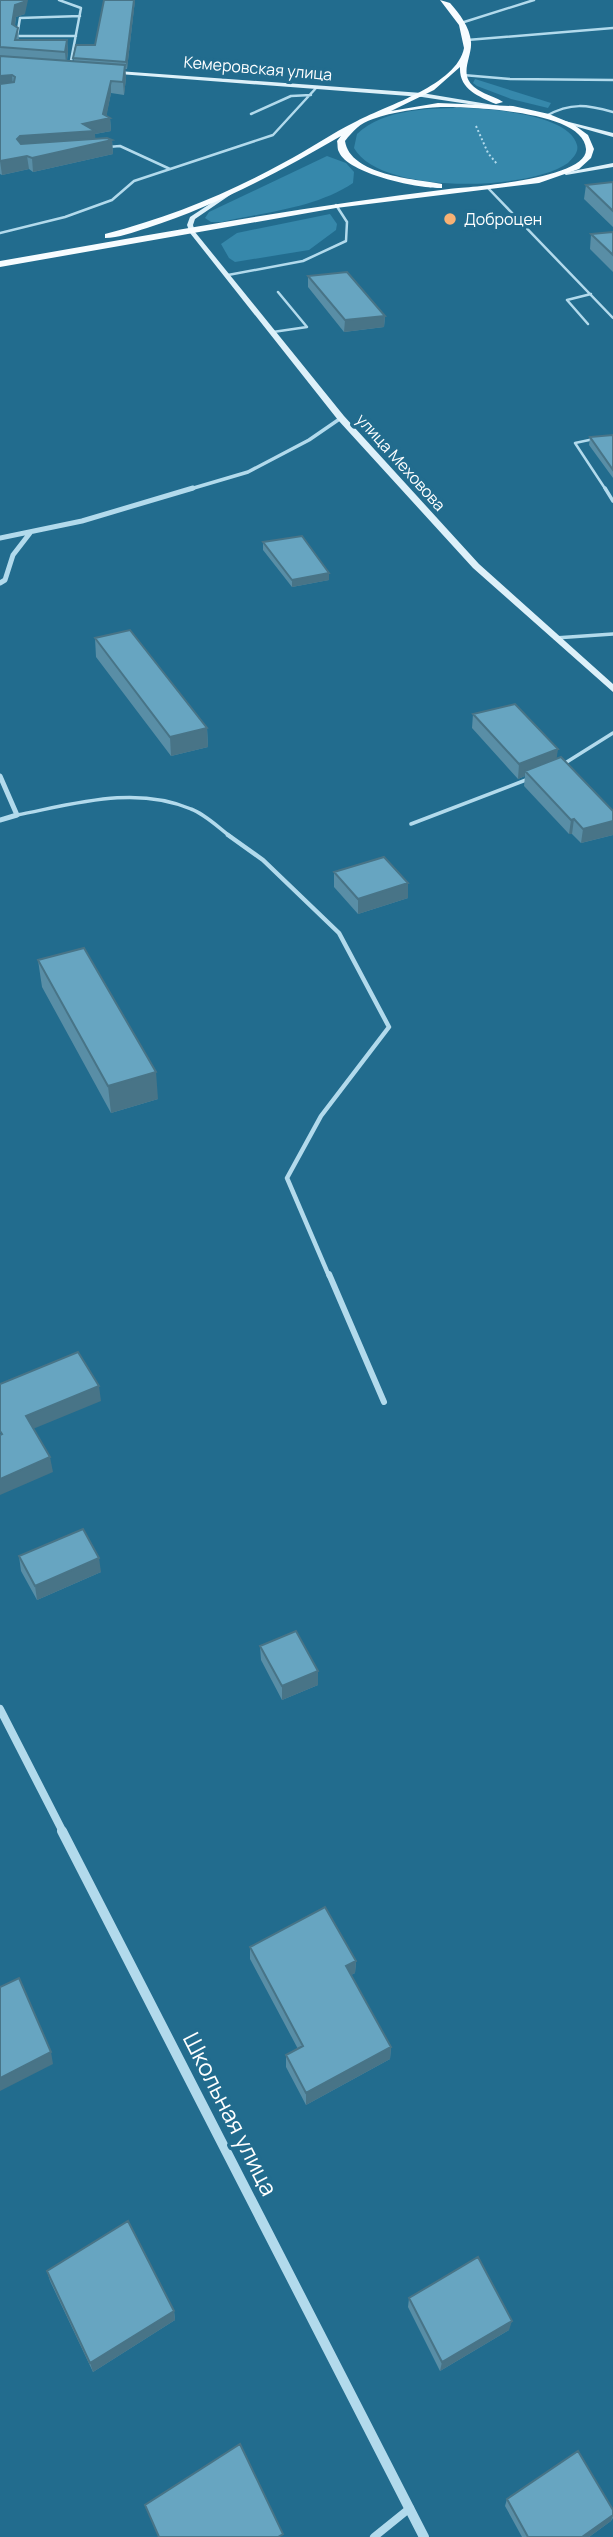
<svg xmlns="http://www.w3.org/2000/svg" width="613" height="2537" font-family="Manrope,sans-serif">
<rect width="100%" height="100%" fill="#226c8e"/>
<path fill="#3688ab" d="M 475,79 L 551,103 L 548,108 L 511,99 L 477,86 L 473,83 Z
M 469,108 C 492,109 570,115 577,145 C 579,152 573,158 568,163 C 529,191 380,195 354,148 L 357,134 C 384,108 433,108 469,108 Z
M 327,156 L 346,163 L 354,172 L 353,183 C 316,208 265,212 222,222 L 211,222 L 205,218 L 209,212 Z
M 330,214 L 337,224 L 336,230 L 309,250 L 235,262 L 229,258 L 221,244 L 237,233 Z"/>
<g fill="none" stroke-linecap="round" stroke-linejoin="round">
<path stroke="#b2daec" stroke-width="2" stroke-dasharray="2 2.5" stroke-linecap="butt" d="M 476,126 L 488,153 L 497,164"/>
<path stroke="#b2daec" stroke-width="2.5" d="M 59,0 L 81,8 L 70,66
M 461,23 L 534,0
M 76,36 L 17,36 L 20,18 L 80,16
M 467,40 L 613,28
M 463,75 L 510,79 L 613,80
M 251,114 L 291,96 L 311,95
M 546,116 C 571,102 587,105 613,112
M 108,147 L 120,146 L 170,169
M 488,188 L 613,318
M 0,233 L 65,217 L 112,200 L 134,181 L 273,135 L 317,87
M 228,275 L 303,261 L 346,241 L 347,222 L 336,205
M 588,324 L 567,300 L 591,294
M 273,332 L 307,327 L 278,292
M 594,439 L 575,443 L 606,490"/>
<path stroke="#b2daec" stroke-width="3.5" d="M 605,488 L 613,501
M 555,638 L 613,634
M 562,765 L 613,733
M 17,815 C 74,804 135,785 191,809 C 205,814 219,828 231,837
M 411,824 L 531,778"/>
<path stroke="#b2daec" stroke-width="4.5" d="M 228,835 L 263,860 L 339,933 L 389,1027 L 321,1116 L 287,1178 L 329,1276"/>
<path stroke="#b2daec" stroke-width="6" d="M 329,1274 L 384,1402"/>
<path stroke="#b2daec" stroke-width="8" d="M 374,2537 L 410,2508"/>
<path stroke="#b2daec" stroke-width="3.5" d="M 187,490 L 248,472 L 309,440 L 341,418"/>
<path stroke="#b2daec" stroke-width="5" d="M 0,538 L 82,521 L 193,488
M 0,583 L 5,580 L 13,555 L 30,533
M 0,776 L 17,815 L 0,820"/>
<path stroke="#b2daec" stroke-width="8" d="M 0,1709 L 63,1832"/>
<path stroke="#b2daec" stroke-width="10" d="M 62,1831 L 424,2537"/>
<path fill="#ddf0f9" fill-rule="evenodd" d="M 104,70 L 422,93 L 511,108 L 508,110 L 422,97 L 106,73 Z
M 557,119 L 613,133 L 613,137 L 557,121 Z
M 613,163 L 613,167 L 566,175 L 563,173 Z
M 228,192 L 233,193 L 195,219 L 193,225 L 195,232 L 344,416 L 479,564 L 613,684 L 613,692 L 473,568 L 338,420 L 190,233 L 187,225 L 190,217 Z"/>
<path fill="#f7fcff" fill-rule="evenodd" d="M 440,0 L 450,3 C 459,13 470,27 471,42 C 472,55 462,69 469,81 C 476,93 493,95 503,102 L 496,104 C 478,96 459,89 460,67 L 434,90 L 391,111 L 438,103 L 513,106 L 549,114 L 573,124 L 588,135 L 594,149 L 591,158 L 579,169 L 539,183 L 336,208 L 0,267 L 0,261 C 150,235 299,207 449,189 C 471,187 588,179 586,149 C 584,110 468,107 441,107 C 420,108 392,112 373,119 C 360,123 353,131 345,141 C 350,175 414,179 442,184 L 442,188 C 420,189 348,174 339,152 C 337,149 338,145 337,141 L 341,136 C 279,172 216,206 147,228 C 134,232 118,238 105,238 L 105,234 C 167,218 227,194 283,163 C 308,150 332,133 357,121 C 387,105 457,85 464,48 L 459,25 Z"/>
</g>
<path fill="#598ea6" d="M 0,0 L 25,14 L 16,17 L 15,26 L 18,28 L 19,40 L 67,40 L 68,52 L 67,61 L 74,61 L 73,58 L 95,45 L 135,0 L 127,69 L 125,69 L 126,78 L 124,95 L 111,93 L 106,116 L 110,118 L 111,131 L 95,134 L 95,138 L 112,140 L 113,154 L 33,172 L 29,169 L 2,175 L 0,174 Z
M 613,182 L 613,227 L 584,199 L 586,185 Z
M 613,232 L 613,272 L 590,249 L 591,234 Z
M 308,276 L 385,316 L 384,327 L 344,332 L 308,287 Z
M 613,435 L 613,478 L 589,445 L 590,437 Z
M 263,542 L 329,580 L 292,587 L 263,550 Z
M 95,638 L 207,728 L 208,747 L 171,756 L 96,657 Z
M 473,714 L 557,759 L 613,811 L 613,835 L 581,843 L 572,834 L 569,834 L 524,786 L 525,776 L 518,779 L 472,728 Z
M 334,872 L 408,883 L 408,898 L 358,914 L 334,887 Z
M 38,960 L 158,1099 L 111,1113 L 42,987 Z
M 19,1556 L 101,1572 L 37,1600 L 21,1571 Z
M 260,1646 L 318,1671 L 318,1685 L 282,1700 L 261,1660 Z
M 250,1947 L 356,1961 L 355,1973 L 351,1975 L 391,2047 L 390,2059 L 306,2105 L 286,2067 L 286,2055 L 298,2049 L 250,1959 Z
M 47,2271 L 174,2311 L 175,2320 L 93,2372 L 50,2281 Z
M 409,2298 L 509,2330 L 440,2371 L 408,2307 Z
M 507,2499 L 613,2510 L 613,2518 L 611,2521 L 589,2537 L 522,2537 L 505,2506 Z"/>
<path fill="#487487" d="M 24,0 L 28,0 L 25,14 L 16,17 L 13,36 L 12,24 L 15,5 Z
M 134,0 L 135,0 L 127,69 L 126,62 Z
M 67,40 L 68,52 L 66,64 L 65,52 Z
M 125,65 L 126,78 L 124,95 L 123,82 Z
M 12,75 L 13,87 L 0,89 L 0,76 Z
M 111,81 L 111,93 L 106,119 L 110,118 L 111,131 L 95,134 L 96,144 L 18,153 L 17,139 L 20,136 L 83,124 L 103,114 Z
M 112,140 L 113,154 L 33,172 L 32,158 Z
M 27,156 L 29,169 L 2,175 L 0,161 Z
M 385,316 L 384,327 L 344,332 L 345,320 Z
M 329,573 L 329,580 L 292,587 L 292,580 Z
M 207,728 L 208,747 L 171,756 L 170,737 Z
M 558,749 L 556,763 L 525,771 L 525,776 L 518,779 L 519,764 Z
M 574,819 L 572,834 L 569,834 L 571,820 Z
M 613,821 L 613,835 L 581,843 L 583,829 Z
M 408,883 L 408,898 L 358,914 L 358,899 Z
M 156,1072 L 158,1099 L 111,1113 L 108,1086 Z
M 99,1386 L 101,1401 L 28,1431 L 26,1416 Z
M 50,1457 L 53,1472 L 0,1495 L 0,1479 Z
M 99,1558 L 101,1572 L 37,1600 L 35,1586 Z
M 318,1671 L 318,1685 L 282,1700 L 282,1686 Z
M 356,1961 L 355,1973 L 345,1978 L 346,1966 Z
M 391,2047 L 390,2059 L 306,2105 L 306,2093 Z
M 51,2052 L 53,2064 L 0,2091 L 0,2078 Z
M 174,2311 L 175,2320 L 93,2372 L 90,2363 Z
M 512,2321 L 509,2330 L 440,2371 L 442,2362 Z
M 613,2515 L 611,2521 L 589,2537 L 582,2537 Z"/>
<path fill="#67a5c1" stroke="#487487" stroke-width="2" d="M 0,0 L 24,0 L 24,2 L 15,5 L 12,24 L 18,28 L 15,40 L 67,40 L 65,52 L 0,47 Z
M 104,0 L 134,0 L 126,62 L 73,58 L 76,45 L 95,45 Z
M 0,56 L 125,65 L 123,82 L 111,81 L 103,114 L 110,118 L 83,124 L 95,131 L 20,136 L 17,139 L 21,144 L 107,138 L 112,140 L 32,158 L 27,156 L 0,161 L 0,84 L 14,82 L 15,77 L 12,75 L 0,76 Z
M 613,182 L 613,211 L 586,185 Z
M 613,232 L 613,255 L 591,234 Z
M 347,272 L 385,316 L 345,320 L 308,276 Z
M 613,435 L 613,470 L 590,437 Z
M 302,536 L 329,573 L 292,580 L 263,542 Z
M 130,630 L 207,728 L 170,737 L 95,638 Z
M 515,704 L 558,749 L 519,764 L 473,714 Z
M 561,757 L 613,811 L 613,821 L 583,829 L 574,819 L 571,820 L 525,771 Z
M 384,857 L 408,883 L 358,899 L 334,872 Z
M 84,948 L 156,1072 L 108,1086 L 38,960 Z
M 78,1352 L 99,1386 L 26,1416 L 50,1457 L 0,1479 L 0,1435 L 2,1434 L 0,1431 L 0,1384 Z
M 83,1529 L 99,1558 L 35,1586 L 19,1556 Z
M 296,1631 L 318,1671 L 282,1686 L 260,1646 Z
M 325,1907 L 356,1961 L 346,1966 L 391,2047 L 306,2093 L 286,2055 L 303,2046 L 250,1947 Z
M 19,1978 L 51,2052 L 0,2078 L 0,1987 Z
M 128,2221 L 174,2311 L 90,2363 L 47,2271 Z
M 478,2257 L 512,2321 L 442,2362 L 409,2298 Z
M 240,2444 L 283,2534 L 278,2537 L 159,2537 L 145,2505 Z
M 578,2451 L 613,2510 L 613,2515 L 582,2537 L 528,2537 L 507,2499 Z"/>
<circle fill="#f7b174" stroke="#226c8e" stroke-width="2.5" cx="450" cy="219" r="7"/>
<g text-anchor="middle" stroke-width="7" stroke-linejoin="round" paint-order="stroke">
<g font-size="16" fill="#fff" stroke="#226c8e">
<text transform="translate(258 68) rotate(5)" y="6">Кемеровская улица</text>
<text transform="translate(401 462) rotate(48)" y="6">улица Меховова</text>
</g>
<g font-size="16" fill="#fff" stroke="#226c8e" text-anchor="start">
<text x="464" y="225">Доброцен</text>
</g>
<g font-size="23" fill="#fff" stroke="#226c8e">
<text transform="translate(230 2114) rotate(63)" y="8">Школьная улица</text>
</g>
</g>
</svg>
